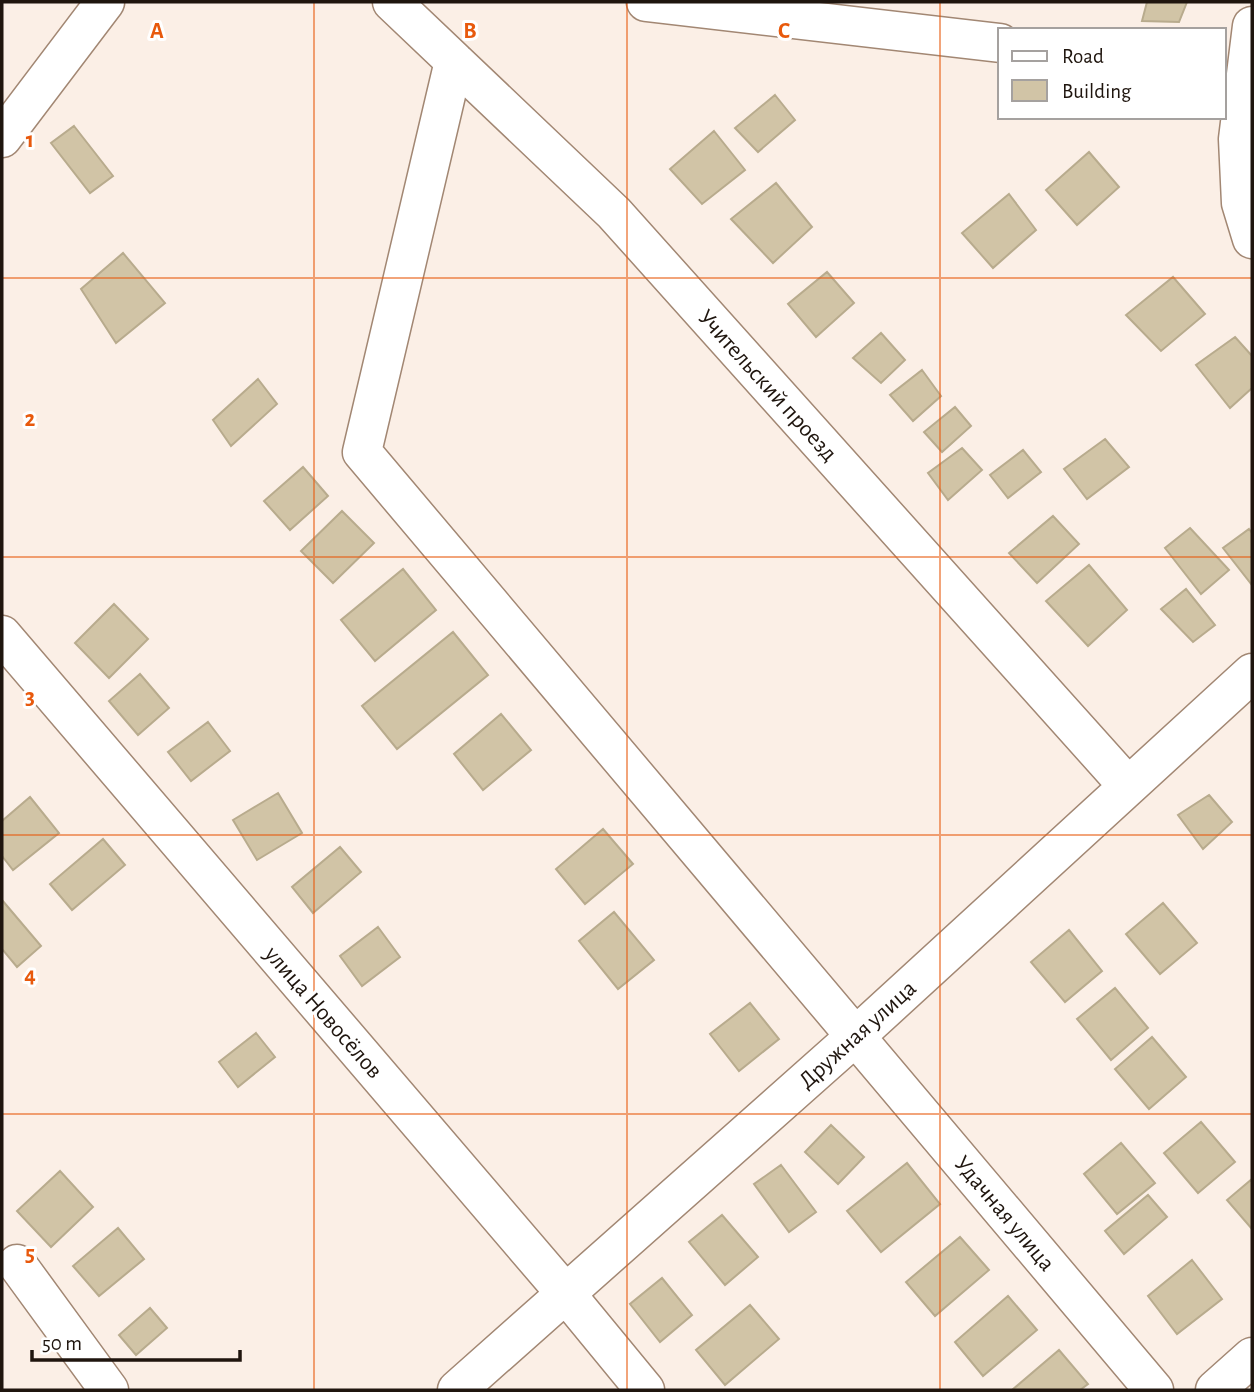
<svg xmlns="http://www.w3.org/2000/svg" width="1254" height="1392" font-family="'Alegreya Sans',sans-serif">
<rect width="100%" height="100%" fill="#fbefe6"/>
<path fill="#d1c4a6" stroke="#b8ab8d" stroke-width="2" d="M 1147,2 L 1187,2 L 1179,22 L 1142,21 Z
M 775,95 L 795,120 L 758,152 L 735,128 Z
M 74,126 L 113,176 L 90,193 L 51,143 Z
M 714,131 L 745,170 L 702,204 L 670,169 Z
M 1089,152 L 1119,187 L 1077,225 L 1046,190 Z
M 776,183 L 812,227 L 773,263 L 731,219 Z
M 1009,194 L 1036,230 L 993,268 L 962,233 Z
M 123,253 L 165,303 L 116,343 L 81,289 Z
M 827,272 L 854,303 L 816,337 L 788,304 Z
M 1173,277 L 1205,314 L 1161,351 L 1126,315 Z
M 881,333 L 905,360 L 881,383 L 853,358 Z
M 1235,337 L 1252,356 L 1252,388 L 1230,408 L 1196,365 Z
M 922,370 L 941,396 L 913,421 L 890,395 Z
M 258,379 L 277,404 L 231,446 L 213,420 Z
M 955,407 L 971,426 L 942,452 L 924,432 Z
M 1105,439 L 1129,467 L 1087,499 L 1064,469 Z
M 962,448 L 982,470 L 948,500 L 928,473 Z
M 1023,450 L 1041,472 L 1008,498 L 990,475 Z
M 303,467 L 328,496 L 290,530 L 264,501 Z
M 342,511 L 374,543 L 333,583 L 301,551 Z
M 1053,516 L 1079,544 L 1037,583 L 1009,553 Z
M 1190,528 L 1229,570 L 1201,594 L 1165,548 Z
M 1249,529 L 1252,533 L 1252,585 L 1223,548 Z
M 1089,565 L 1127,610 L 1088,646 L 1046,601 Z
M 403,569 L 436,610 L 375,661 L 341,620 Z
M 1186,589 L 1215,625 L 1193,642 L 1161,609 Z
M 114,604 L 148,639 L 109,678 L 75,643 Z
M 453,632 L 488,675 L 397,749 L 362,706 Z
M 140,674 L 169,708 L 138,735 L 109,701 Z
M 501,714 L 531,750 L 483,790 L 454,754 Z
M 208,722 L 230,751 L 191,781 L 168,752 Z
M 278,793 L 302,833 L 257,860 L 233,820 Z
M 1209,795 L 1232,822 L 1203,849 L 1178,815 Z
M 30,797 L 59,833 L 13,870 L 2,856 L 2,821 Z
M 603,829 L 633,864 L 585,904 L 556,869 Z
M 103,839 L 125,865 L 72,910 L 50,884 Z
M 340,847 L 361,872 L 313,913 L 292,887 Z
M 2,900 L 41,946 L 17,967 L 2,949 Z
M 1163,903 L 1197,943 L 1160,974 L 1126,934 Z
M 614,912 L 654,960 L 618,989 L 579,941 Z
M 378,927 L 400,957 L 362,986 L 340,956 Z
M 1069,930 L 1102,971 L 1065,1002 L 1031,962 Z
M 1115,988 L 1148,1028 L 1111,1060 L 1077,1019 Z
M 750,1003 L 779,1039 L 739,1071 L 710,1034 Z
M 256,1033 L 275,1057 L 238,1087 L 219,1062 Z
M 1152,1037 L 1186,1077 L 1149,1109 L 1115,1069 Z
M 1201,1122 L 1235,1162 L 1198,1193 L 1164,1153 Z
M 831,1125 L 864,1157 L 838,1184 L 805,1152 Z
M 1121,1143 L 1155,1183 L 1117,1214 L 1084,1174 Z
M 907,1163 L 940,1204 L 881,1252 L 847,1211 Z
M 781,1165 L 816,1212 L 789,1232 L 754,1184 Z
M 60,1171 L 93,1207 L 51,1247 L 17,1211 Z
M 1252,1179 L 1252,1229 L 1227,1200 Z
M 1148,1195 L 1167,1217 L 1124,1254 L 1105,1231 Z
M 722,1215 L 758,1257 L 725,1285 L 689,1242 Z
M 118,1228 L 144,1259 L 99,1296 L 73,1266 Z
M 960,1237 L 989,1270 L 935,1316 L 906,1282 Z
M 1192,1260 L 1222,1299 L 1177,1334 L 1148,1296 Z
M 662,1278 L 692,1315 L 660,1342 L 630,1304 Z
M 1008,1296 L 1037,1330 L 983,1376 L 955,1342 Z
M 750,1305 L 779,1339 L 725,1385 L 696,1350 Z
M 150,1308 L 167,1328 L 136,1355 L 119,1335 Z
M 1059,1350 L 1088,1384 L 1080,1390 L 1012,1390 Z"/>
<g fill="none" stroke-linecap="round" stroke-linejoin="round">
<defs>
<path id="minor" d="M 392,2 L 614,213 L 1128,786
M 646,2 L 1000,43
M 1252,26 L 1238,139 L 1241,203 L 1252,239
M 454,61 L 362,452 L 1154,1390
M 2,138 L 105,2
M 2,635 L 566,1294 L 645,1390
M 17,1264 L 109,1390
M 457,1390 L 857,1035 L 1252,673
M 1215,1390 L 1252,1357"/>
</defs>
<use href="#minor" stroke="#a28773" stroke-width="41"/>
<use href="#minor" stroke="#fff" stroke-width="38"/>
</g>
<path fill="none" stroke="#e8590c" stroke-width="2" stroke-opacity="0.55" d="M 314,2 L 314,1390M 627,2 L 627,1390M 940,2 L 940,1390M 2,278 L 1252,278M 2,557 L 1252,557M 2,835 L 1252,835M 2,1114 L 1252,1114"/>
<g text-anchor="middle" stroke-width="6" stroke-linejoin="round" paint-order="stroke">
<g font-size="24" fill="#1f150e" stroke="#fff">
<text transform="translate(768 385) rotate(48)" y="8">Учительский проезд</text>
<text transform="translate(324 1012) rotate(49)" y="8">улица Новосёлов</text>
<text transform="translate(857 1034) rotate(-42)" y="8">Дружная улица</text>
<text transform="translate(1005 1213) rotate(50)" y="8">Удачная улица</text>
</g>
</g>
<g font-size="23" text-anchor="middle" font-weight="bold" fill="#e8590c" stroke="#fff" stroke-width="6" stroke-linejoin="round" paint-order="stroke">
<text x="157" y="38">A</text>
<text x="470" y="38">B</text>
<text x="784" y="38">C</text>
<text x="30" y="147">1</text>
<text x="30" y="426">2</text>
<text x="30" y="704">3</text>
<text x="30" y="982">4</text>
<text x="30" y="1261">5</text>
</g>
<rect width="1254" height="1392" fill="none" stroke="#1f150e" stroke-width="7"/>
<rect x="998" y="28" width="228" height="91" fill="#ffffff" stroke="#a5a19f" stroke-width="2"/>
<rect x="1012" y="51" width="35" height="10" fill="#ffffff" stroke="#a5a19f" stroke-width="2"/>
<text x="1062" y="63" font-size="21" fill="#1f150e">Road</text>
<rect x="1012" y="80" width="35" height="21" fill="#d1c4a6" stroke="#a5a19f" stroke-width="2"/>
<text x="1062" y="98" font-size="21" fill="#1f150e">Building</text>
<path d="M32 1350v10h208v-10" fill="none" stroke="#1f150e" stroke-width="3.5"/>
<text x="42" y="1350" font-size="21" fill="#1f150e" stroke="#ffffff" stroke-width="5" paint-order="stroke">50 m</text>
</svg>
